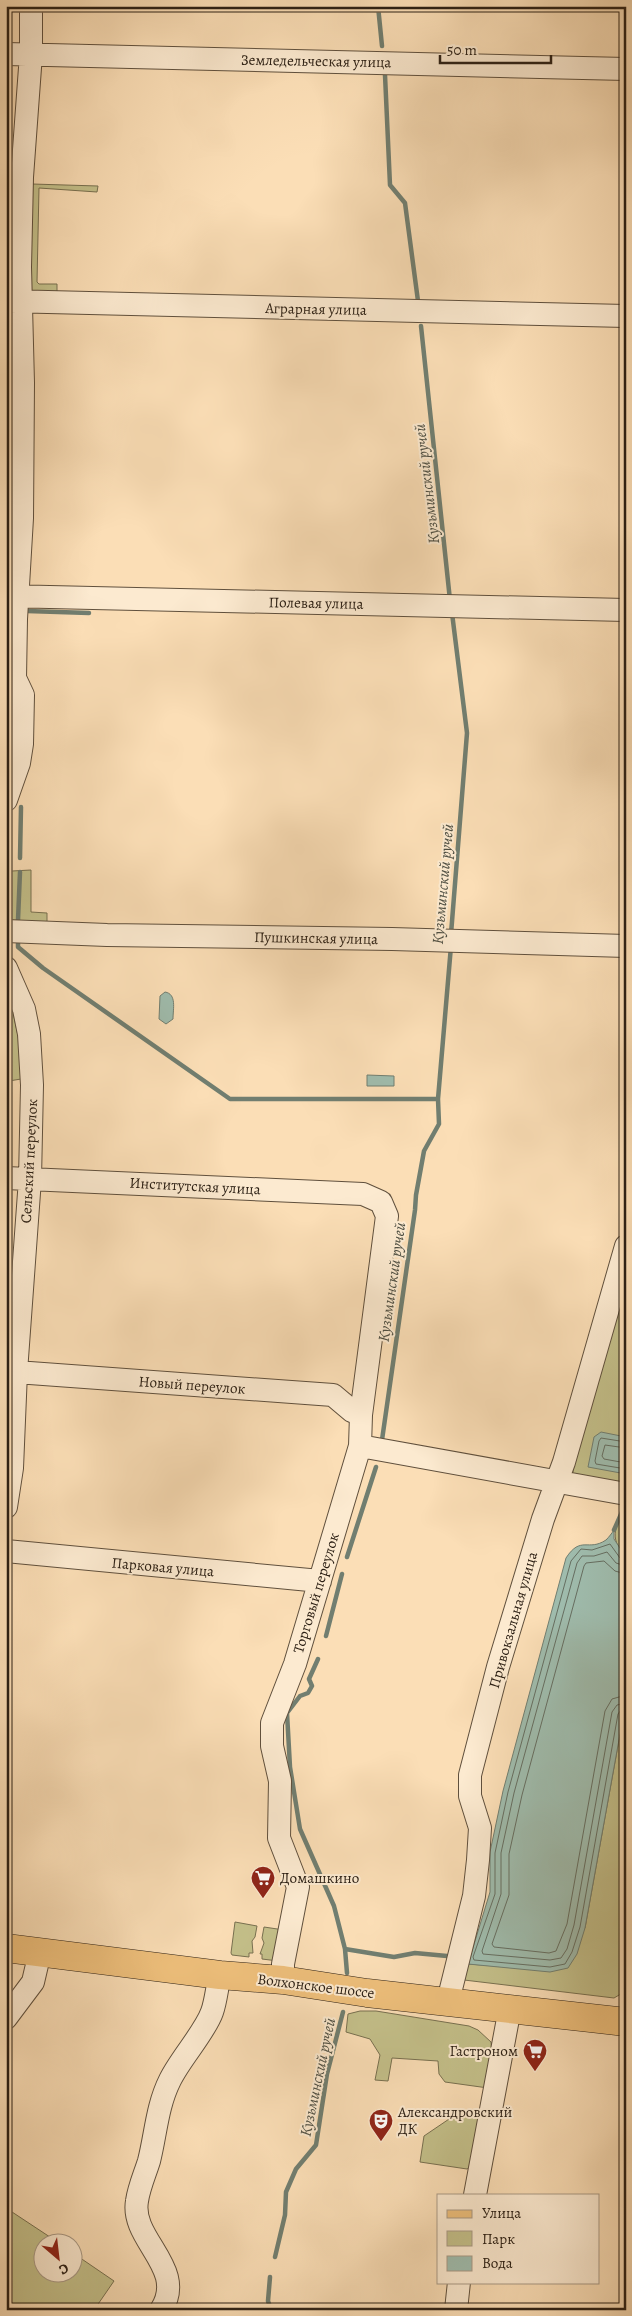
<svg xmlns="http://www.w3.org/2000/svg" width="632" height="2316" font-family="Alegreya,serif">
<rect width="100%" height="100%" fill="#fbdeb6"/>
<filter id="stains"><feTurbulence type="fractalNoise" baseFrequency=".004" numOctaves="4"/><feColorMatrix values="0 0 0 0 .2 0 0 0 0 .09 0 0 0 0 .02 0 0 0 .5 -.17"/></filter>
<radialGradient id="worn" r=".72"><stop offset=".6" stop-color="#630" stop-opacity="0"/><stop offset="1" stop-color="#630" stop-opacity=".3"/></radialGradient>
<path fill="#c4c08a" stroke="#787050" d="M 32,184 L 98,186 L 97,192 L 39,188 L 37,282 L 39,284 L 57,284 L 57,297 L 29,298 Z
M 31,870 L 31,912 L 47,913 L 47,923 L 8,920 L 8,874 L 12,871 Z
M 6,979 L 27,1078 L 9,1081 L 6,1054 Z
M 626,1273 L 626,1488 L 573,1477 L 573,1470 Z
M 626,1503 L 626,1557 C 607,1537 617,1525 626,1503 Z
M 626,1701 L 626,1991 L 614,1998 L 464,1980 L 468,1964 L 510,1967 L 585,1928 Z
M 235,1922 L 257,1926 L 255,1937 L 252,1941 L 253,1953 L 249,1953 L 249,1957 L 232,1955 L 231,1953 Z
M 264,1927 L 284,1930 L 278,1961 L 262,1959 L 262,1954 L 260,1954 L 264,1943 L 262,1938 Z
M 360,2011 L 376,2011 L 469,2026 L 478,2030 L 491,2042 L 493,2060 L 488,2088 L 445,2082 L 439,2074 L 438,2061 L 392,2058 L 388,2081 L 375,2080 L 380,2055 L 370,2039 L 346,2032 L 348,2014 Z
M 455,2115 L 483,2119 L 474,2165 L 467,2169 L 420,2162 L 424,2136 Z
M 6,2208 L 59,2243 L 42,2244 L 42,2274 L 72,2274 L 73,2253 L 114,2281 L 94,2310 L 6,2310 Z"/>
<path fill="#9fbcad" stroke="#717e70" d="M 165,992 C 177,994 173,1009 173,1019 L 166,1024 L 159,1019 L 160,996 Z
M 367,1075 L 394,1076 L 394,1086 L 367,1086 Z
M 601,1432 L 626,1437 L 626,1474 L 588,1467 L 594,1437 Z
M 614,1530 L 614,1539 L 626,1557 L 626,1701 L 585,1928 L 577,1954 L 568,1968 L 550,1972 L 468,1964 L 490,1892 L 490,1852 L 503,1791 L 566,1558 C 581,1535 588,1552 606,1540 C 609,1537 612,1533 614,1530 Z"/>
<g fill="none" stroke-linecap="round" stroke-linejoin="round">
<path stroke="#666e61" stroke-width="1" d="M 626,1442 L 601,1438 L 599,1441 L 595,1461 L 596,1464 L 626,1469
M 626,1448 L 605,1445 L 602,1456 L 604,1459 L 626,1463
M 626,1560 L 620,1558 L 610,1544 L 592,1550 L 581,1549 L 571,1561 L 508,1792 L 495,1853 L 495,1894 L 473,1957 L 474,1960 L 550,1967 L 565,1964 L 572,1952 L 580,1927 L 618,1714 L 621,1710 L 626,1709
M 626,1566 L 616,1563 L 607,1552 L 594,1556 L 582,1556 L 577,1563 L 514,1793 L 501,1853 L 501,1894 L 482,1951 L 483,1954 L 550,1960 L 561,1958 L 567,1949 L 574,1925 L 612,1712 L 617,1705 L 626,1703
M 626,1574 L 615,1571 L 604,1561 L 586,1563 L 584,1566 L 522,1795 L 509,1854 L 509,1895 L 492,1944 L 494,1947 L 549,1953 L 556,1951 L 567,1924 L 605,1711 L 612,1699 L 626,1695"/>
<path stroke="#717e70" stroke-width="4.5" d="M 378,6 L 382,46
M 385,75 L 390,185 L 405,203 L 418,301
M 421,326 L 450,600
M 27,611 L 89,613
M 20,858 L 21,807
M 18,920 L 20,872
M 451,934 L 467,733 L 452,613
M 20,939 L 18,939 L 18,947 L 43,968 L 230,1099 L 438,1099
M 382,1440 L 415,1210 L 416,1195 L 424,1151 L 439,1124 L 438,1099 L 451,946
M 614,1530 L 626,1503
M 347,1557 L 376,1467
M 326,1636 L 342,1574
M 318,1659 L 309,1679 L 312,1686 L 308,1693 L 300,1696 L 287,1713 L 290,1767 L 300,1829 L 334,1906 L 345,1949 L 347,1973
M 345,1949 L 394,1957 L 415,1953 L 447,1956
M 275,2257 L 285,2215 L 286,2192 L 296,2169 L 316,2145 L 327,2074 L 343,2012
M 270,2277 L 268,2301 L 271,2310"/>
<defs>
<path id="minor" d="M 6,54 L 626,69
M 6,301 L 626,316
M 6,596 L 626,610
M 6,800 L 19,763 L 22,744 L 23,695 L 15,678 L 16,619 L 22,518 L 23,383 L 20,267 L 22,177 L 31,54 L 31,6
M 6,931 L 107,935 L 392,939 L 626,946
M 6,968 L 24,1009 L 29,1034 L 32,1085 L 30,1179 L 16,1372 L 12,1468 L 6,1507
M 6,1178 L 363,1194 L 381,1202 L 387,1216 L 361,1415 L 360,1446 L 295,1664 L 272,1723 L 272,1746 L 280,1781 L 279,1838 L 298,1887 L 283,1964 L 283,1980
M 16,1372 L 333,1395 L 352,1411 L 361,1415
M 360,1446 L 626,1494
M 6,1551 L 320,1581
M 448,2001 L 474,1896 L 478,1860 L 480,1828 L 470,1796 L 470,1775 L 498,1667 L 543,1519 L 564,1462 L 626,1246
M 6,2018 L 33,1982 L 40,1952
M 475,2195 L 510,2008
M 161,2310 C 188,2268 130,2240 137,2201 C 139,2187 145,2174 149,2161 C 156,2133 157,2106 170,2080 C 180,2059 205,2032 212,2012 C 216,2001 217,1987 220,1975
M 456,2310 L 459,2282"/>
<path id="major" d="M 6,1948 L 220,1975 L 283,1980 L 367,1993 L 626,2022"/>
</defs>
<use href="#minor" stroke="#60503d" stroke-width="24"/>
<use href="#major" stroke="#2c2015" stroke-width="29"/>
<use href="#minor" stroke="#fcead0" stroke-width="22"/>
<use href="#major" stroke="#eebf7b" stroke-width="28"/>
</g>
<defs>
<symbol id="supermarket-pin" viewBox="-11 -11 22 30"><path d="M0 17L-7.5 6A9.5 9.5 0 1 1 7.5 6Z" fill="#8f2418" stroke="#fcead0"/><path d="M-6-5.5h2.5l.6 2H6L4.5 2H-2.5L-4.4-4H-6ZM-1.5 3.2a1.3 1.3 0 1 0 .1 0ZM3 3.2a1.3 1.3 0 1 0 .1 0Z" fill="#fff"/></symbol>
<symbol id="theatre-pin" viewBox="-11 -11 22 30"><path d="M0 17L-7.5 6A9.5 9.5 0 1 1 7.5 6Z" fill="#8f2418" stroke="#fcead0"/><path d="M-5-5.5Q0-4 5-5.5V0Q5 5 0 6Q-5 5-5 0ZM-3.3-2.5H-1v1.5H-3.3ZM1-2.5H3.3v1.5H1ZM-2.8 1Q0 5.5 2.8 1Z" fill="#fff"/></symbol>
</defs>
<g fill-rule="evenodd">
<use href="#supermarket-pin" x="249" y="1864" width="28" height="38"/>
<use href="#supermarket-pin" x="521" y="2037" width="28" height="38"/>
<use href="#theatre-pin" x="367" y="2107" width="28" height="38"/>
</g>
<g text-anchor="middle" stroke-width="4" stroke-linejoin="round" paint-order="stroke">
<g font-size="15" fill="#2c2015" stroke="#fcead0">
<text transform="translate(316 61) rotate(1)" y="5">Земледельческая улица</text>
<text transform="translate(316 309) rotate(1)" y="5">Аграрная улица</text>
<text transform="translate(316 603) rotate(1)" y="5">Полевая улица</text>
<text transform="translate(316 938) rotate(1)" y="5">Пушкинская улица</text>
<text transform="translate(29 1161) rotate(-87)" y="5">Сельский переулок</text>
<text transform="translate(195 1186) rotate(3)" y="5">Институтская улица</text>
<text transform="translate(192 1385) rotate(4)" y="5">Новый переулок</text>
<text transform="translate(163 1567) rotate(5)" y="5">Парковая улица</text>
<text transform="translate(316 1593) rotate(-73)" y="5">Торговый переулок</text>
<text transform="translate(513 1620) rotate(-74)" y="5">Привокзальная улица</text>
<text transform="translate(316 1986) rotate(7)" y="5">Волхонское шоссе</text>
</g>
<g font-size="15" fill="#2c2015" stroke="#fcead0" text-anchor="start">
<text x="280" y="1883">Домашкино</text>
<text x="518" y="2056" text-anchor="end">Гастроном</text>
<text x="398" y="2117">Александровский<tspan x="398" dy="17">ДК</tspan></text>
</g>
<g font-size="16" font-style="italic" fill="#4e4f43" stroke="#fcead0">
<text transform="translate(426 484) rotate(-97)" y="6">Кузьминский ручей</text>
<text transform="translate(442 884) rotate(-85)" y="6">Кузьминский ручей</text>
<text transform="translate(391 1282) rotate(-82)" y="6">Кузьминский ручей</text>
<text transform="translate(317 2077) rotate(-78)" y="6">Кузьминский ручей</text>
</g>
</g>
<rect width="632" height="2316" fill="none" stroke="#fbdeb6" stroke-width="25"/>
<rect x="8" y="8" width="617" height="2301" fill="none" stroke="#2c2015" stroke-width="2.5"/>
<rect x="12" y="12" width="607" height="2291" fill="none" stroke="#2c2015"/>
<rect x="437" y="2194" width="162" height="90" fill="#fcead0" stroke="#a99985"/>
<rect x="447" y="2210" width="25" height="8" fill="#eebf7b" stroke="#a99985"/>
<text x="482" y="2218" font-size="15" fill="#2c2015">Улица</text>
<rect x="447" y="2231" width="25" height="15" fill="#c4c08a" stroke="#a99985"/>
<text x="482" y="2244" font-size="15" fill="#2c2015">Парк</text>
<rect x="447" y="2256" width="25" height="15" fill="#9fbcad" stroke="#a99985"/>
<text x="482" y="2268" font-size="15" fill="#2c2015">Вода</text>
<g transform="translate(58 2258) rotate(152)"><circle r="24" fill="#fcead0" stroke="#a99985"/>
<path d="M0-4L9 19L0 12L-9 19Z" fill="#8f2418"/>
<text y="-8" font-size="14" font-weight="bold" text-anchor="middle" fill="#2c2015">С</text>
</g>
<path d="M440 55v8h111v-8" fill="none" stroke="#2c2015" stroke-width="2.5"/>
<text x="447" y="55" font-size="15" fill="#2c2015" stroke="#fcead0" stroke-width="4" paint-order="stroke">50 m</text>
<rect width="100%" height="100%" filter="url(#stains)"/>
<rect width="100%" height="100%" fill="url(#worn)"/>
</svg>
